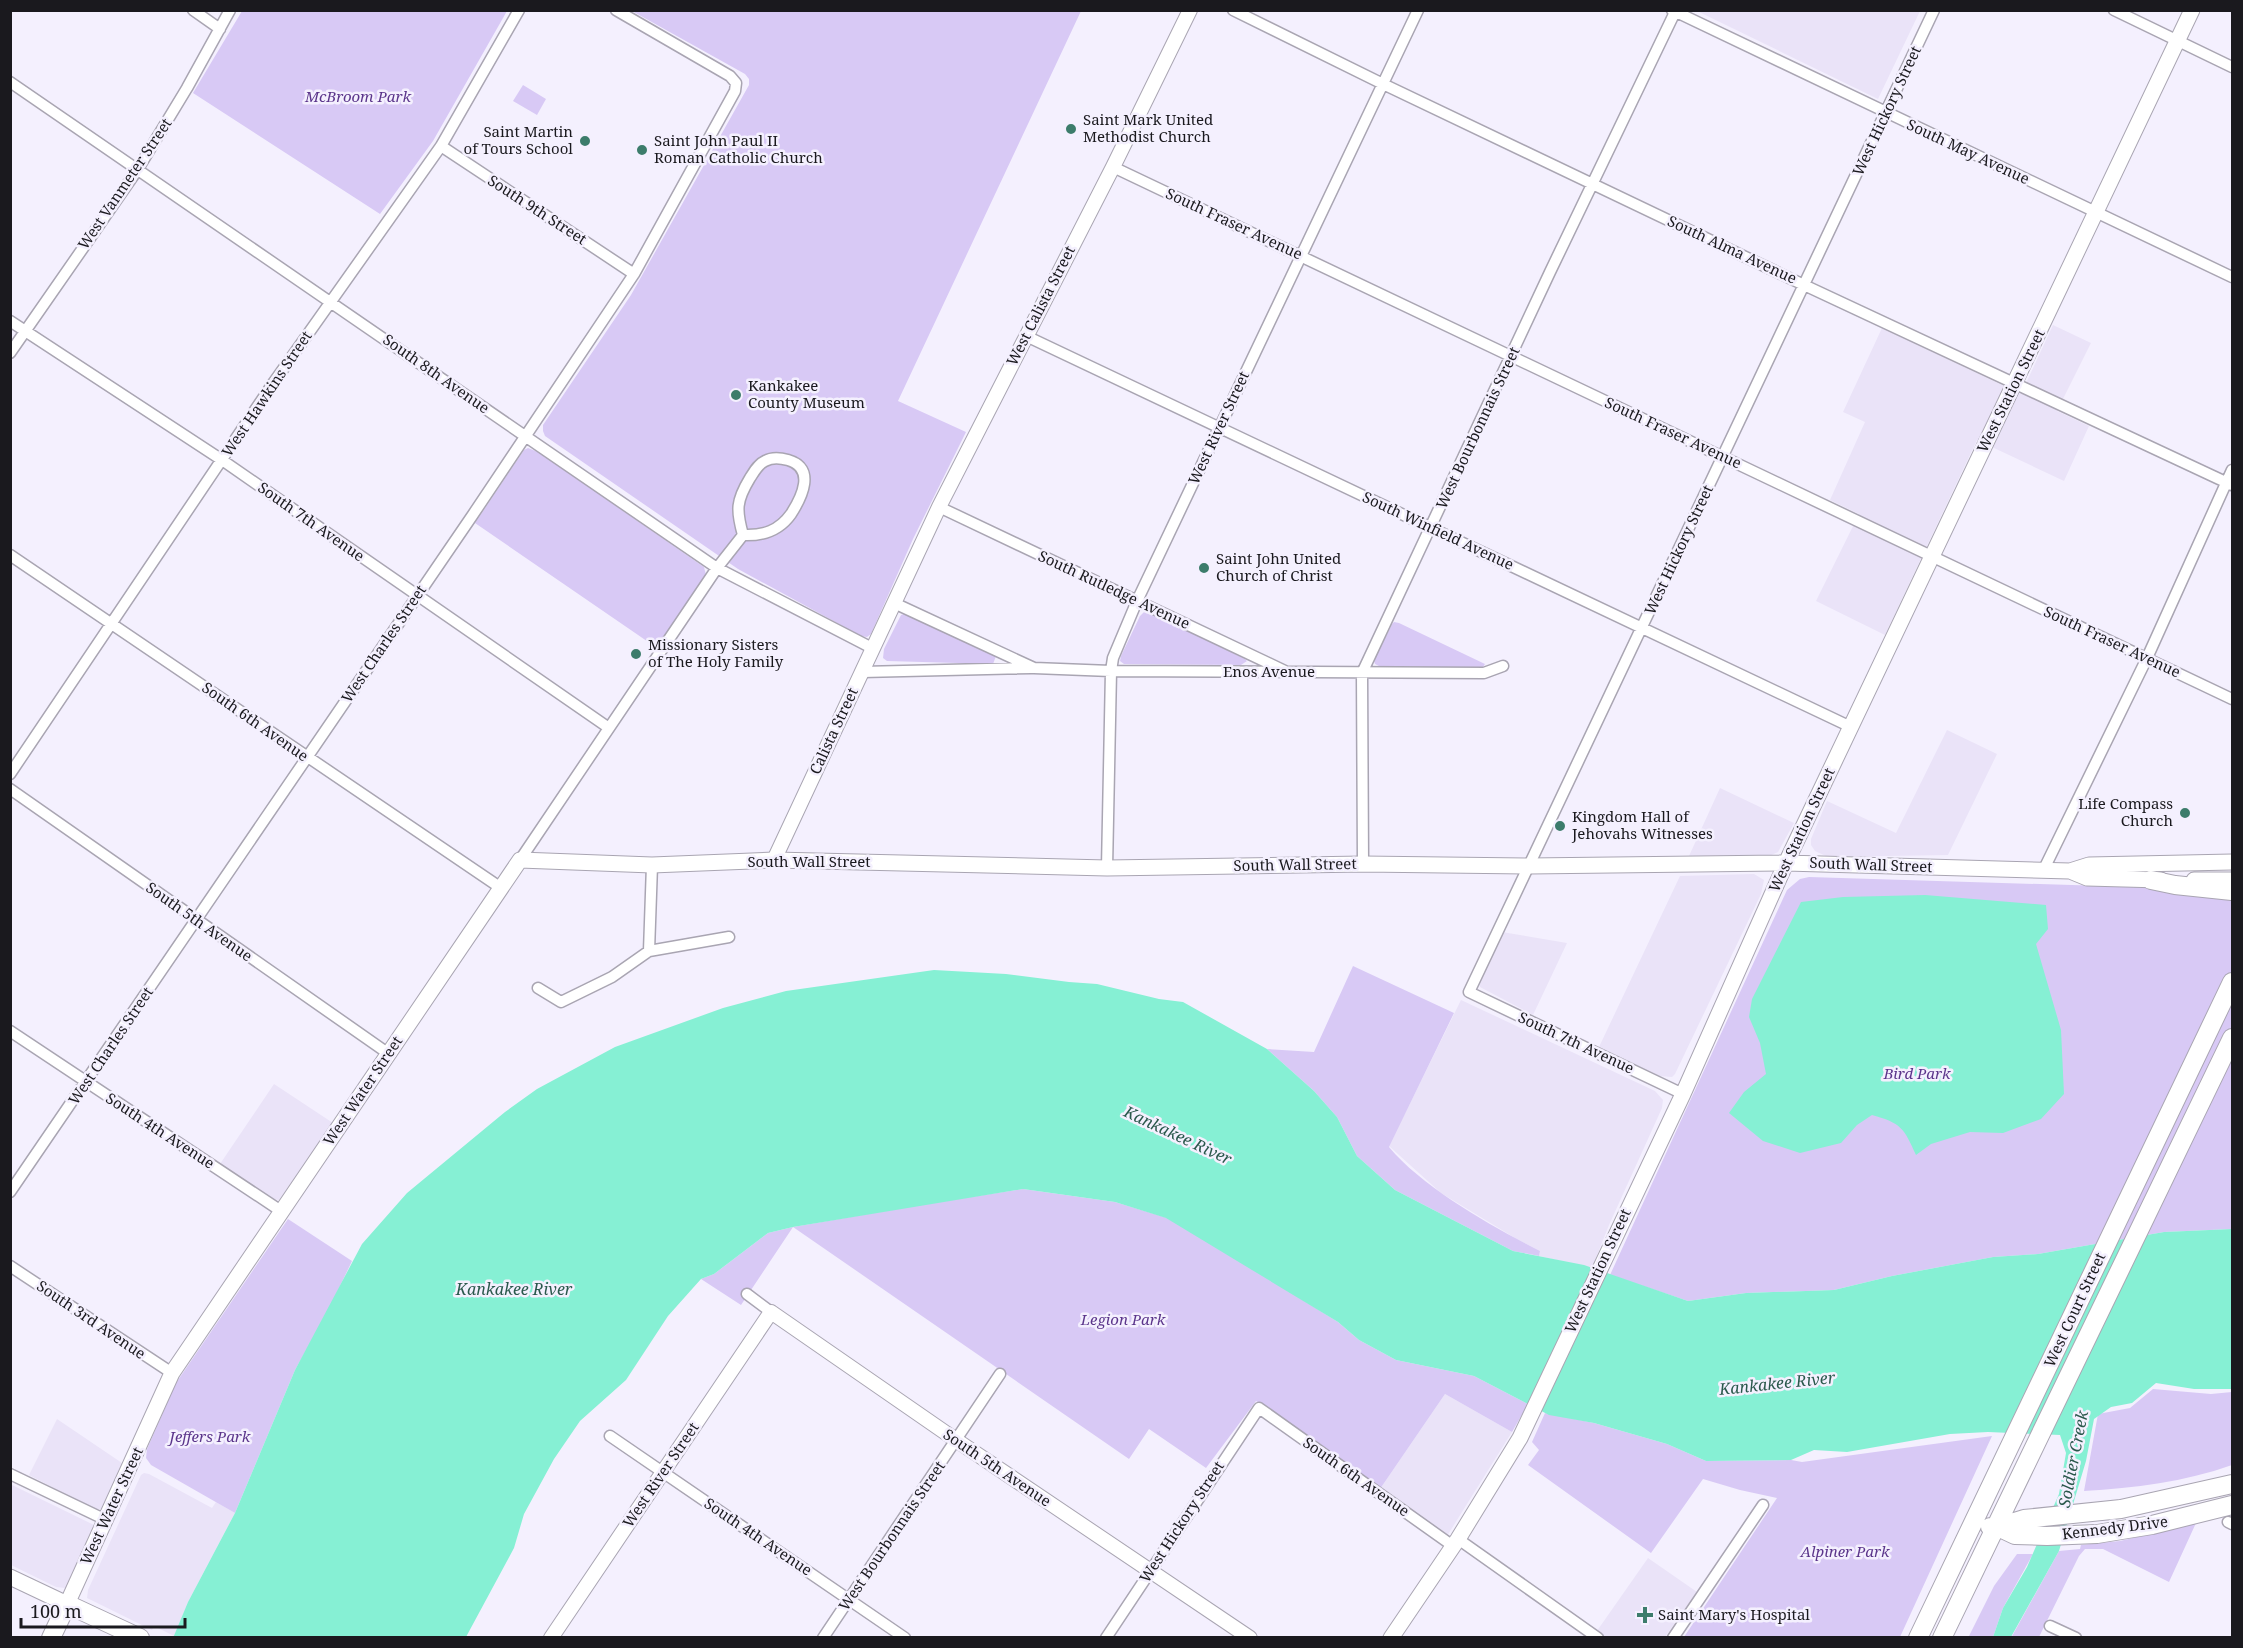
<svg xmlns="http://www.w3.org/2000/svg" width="2243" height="1648" font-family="'Noto Serif',serif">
<rect width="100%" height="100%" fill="#f4f0fe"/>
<path fill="#eae3f8" d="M 1697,11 L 1920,11 L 1878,99 Z
M 2053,325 L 2091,343 L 2057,411 L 2089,426 L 2064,481 L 1977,440 L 1885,635 L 1816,601 L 1859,514 L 1830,500 L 1865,422 L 1843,412 L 1882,328 L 2021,394 Z
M 1947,730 L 1997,754 L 1948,855 L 1828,857 L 1815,851 L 1811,845 L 1811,839 L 1827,801 L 1896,833 Z
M 1720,788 L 1794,823 L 1778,852 L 1767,857 L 1689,856 Z
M 1754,874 L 1764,880 L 1761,894 L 1675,1074 L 1672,1077 L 1659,1076 L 1599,1047 L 1680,876 Z
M 1502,932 L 1567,943 L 1533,1015 L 1480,987 L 1479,983 Z
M 1461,1000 L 1655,1091 L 1663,1100 L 1662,1108 L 1609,1225 L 1592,1268 L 1539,1256 L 1540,1251 L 1515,1238 L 1441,1193 L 1389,1146 Z
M 274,1084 L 333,1123 L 279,1200 L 272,1199 L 220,1164 Z
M 1445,1394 L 1512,1432 L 1447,1536 L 1380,1489 Z
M 57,1419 L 122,1463 L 124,1466 L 102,1509 L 94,1509 L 29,1475 Z
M 144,1473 L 149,1474 L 212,1508 L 216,1502 L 235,1513 L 188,1602 L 174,1636 L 154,1626 L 152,1630 L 87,1598 L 88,1590 L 141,1475 Z
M 10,1484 L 94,1525 L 95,1530 L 69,1584 L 65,1588 L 56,1587 L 11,1565 Z
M 1648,1558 L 1697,1592 L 1665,1637 L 1592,1638 Z"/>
<path fill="#d8c9f5" d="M 242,11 L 242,10 L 507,11 L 433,141 L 380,214 L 193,93 Z
M 632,11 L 1081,11 L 898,401 L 966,432 L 913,539 L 871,634 L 867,637 L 861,636 L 738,569 L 545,436 L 543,431 L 543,425 L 631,295 L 749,85 L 749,79 L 745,74 Z
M 523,85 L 546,99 L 537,115 L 513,101 Z
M 528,448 L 538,452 L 704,567 L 706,575 L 657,648 L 475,523 L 524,450 Z
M 1146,610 L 1245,659 L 1247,661 L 1241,665 L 1124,664 L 1120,661 L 1121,656 L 1140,616 Z
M 904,614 L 992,654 L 996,656 L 993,664 L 887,661 L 883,658 L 884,649 L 901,615 Z
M 1394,622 L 1399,623 L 1485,664 L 1483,667 L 1480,668 L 1379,666 L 1375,664 L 1374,661 L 1392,624 Z
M 1809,877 L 2136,887 L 2232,898 L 2232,1229 L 2164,1232 L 2038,1254 L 1993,1257 L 1892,1276 L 1834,1290 L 1746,1293 L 1688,1301 L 1610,1275 L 1787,890 L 1800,879 Z
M 1353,966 L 1454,1013 L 1389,1147 C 1423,1188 1493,1227 1540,1251 L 1539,1256 L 1513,1251 L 1395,1190 L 1357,1156 L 1337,1117 L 1314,1091 L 1267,1049 L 1314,1052 Z
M 1023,1189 L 1115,1202 L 1174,1220 L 1338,1322 L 1359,1340 L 1396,1360 L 1474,1376 L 1528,1404 L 1512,1432 L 1445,1394 L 1380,1489 L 1256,1401 L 1206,1468 L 1149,1429 L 1129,1459 L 793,1227 L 741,1305 L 701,1279 L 714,1274 L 768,1233 L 793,1227 L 925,1204 Z
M 288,1219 L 352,1261 L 330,1307 L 295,1370 L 235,1513 L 151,1465 L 146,1458 L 147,1449 L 176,1383 Z
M 2153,1389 L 2211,1394 L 2232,1392 L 2232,1465 C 2184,1482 2135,1488 2084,1491 L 2098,1414 L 2130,1408 Z
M 1545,1413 L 1594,1423 L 1667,1444 L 1706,1461 L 1791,1460 L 1802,1462 L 1992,1436 L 1900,1637 L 1684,1637 L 1777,1498 L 1740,1490 L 1703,1479 L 1651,1553 L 1528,1465 L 1539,1450 L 1532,1442 Z
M 2196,1523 L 2169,1582 L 2103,1549 L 2085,1549 L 2079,1556 L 2039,1637 L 2011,1638 L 2059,1551 L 2080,1549 L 2081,1545 L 2120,1541 Z
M 2017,1554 L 2033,1554 L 2003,1608 L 1993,1637 L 1968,1638 L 1994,1586 Z"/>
<path fill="#86f0d4" d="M 1925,895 L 2046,905 L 2048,929 L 2036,944 L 2061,1030 L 2064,1094 L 2041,1119 L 2003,1133 L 1970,1132 L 1931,1144 L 1916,1155 C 1904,1128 1901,1123 1872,1115 L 1857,1125 L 1841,1143 L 1800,1153 L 1763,1141 L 1729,1113 L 1744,1092 L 1766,1074 L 1760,1043 L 1749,1017 L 1752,999 L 1801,902 L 1843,897 Z
M 934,970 L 1006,974 L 1069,982 L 1097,984 L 1159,999 L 1183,1002 L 1267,1049 L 1314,1091 L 1337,1117 L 1357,1156 L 1395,1190 L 1513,1251 L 1584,1265 L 1688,1301 L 1746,1293 L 1834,1290 L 1892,1276 L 1993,1257 L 2038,1254 L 2164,1232 L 2232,1229 L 2232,1389 L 2194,1389 L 2156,1383 L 2132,1403 L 2111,1407 L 2094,1419 L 2086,1461 L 2059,1551 L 2011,1637 L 1993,1637 L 2003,1608 L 2027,1567 L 2059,1494 L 2066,1453 L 2060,1435 L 1988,1432 L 1950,1434 L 1847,1452 L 1814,1450 L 1791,1460 L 1706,1461 L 1667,1444 L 1594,1423 L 1549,1415 L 1474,1376 L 1396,1360 L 1359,1340 L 1338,1322 L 1166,1218 L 1115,1202 L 1023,1189 L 793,1227 L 768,1233 L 714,1274 L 701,1279 L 668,1316 L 626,1380 L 580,1421 L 554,1459 L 524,1514 L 514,1548 L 466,1637 L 173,1638 L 188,1602 L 235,1513 L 295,1370 L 362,1244 L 407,1193 L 505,1112 L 537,1089 L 615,1047 L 723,1008 L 786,991 Z"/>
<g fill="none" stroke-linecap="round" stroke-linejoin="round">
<defs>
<path id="minor" d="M 193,10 L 220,29
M 1233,10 L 1383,84 L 1804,285 L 2232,485
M 1672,10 L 2232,277
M 2114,10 L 2232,67
M 10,82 L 717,568 L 872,648
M 441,146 L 634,274
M 1113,167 L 2232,699
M 10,321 L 222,460 L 609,728
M 1026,336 L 1851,727
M 10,353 L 138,169 L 187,88 L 230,10
M 939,507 L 1285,671
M 10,555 L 501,888
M 894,603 L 1034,668 L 1111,671 L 1484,673 L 1503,666
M 862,672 L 1031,668
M 10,774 L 274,382 L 441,146 L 519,10
M 10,789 L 389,1054
M 520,860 L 717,568 L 743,535 C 763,536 779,531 791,514 C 802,497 816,468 788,460 C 781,458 772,457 765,461 C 758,464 754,472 750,478 C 736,501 736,510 743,535
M 1363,864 L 1362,673 L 1550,272 L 1676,10
M 1107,868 L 1111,671 L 1113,658 L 1137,601 L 1418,10
M 2043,871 L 2147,658 L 2232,470
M 649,951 L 652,865
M 538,988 L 561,1002 L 612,977 L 649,951 L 729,937
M 10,1031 L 281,1211
M 1683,1094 L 1469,992 L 1934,10
M 10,1192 L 472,516 L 634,274 L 735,91 L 736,83 L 730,76 L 616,10
M 10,1266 L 172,1373
M 747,1294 L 771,1312
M 610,1436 L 905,1638
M 10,1474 L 106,1520
M 2228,1522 L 2232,1524
M 1458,1539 L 1598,1638
M 2050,1626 L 2076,1638
M 823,1638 L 1000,1374
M 1106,1638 L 1259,1408 L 1453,1546
M 1673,1638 L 1763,1505"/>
<path id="tertiary" d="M 774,860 L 939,507 L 1113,167 L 1190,10
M 551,1638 L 771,1312 L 956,1440 L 1250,1638"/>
<path id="secondary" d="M 2070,871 L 2087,878 L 2161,880
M 2194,880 L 2232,880
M 10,1577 L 67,1604 L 172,1373 L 520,860 L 652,865 L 774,860 L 1107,868 L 1363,864 L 1529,866 L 1786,863 L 2070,871 L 2089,865 L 2232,862
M 1391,1638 L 1458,1539 L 1520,1438 L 1683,1094 L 1786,863 L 2192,10"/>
<path id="primary" d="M 2151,880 L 2175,885 L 2232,891
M 1990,1527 L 1998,1527 L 2024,1519 L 2121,1509 L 2232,1484
M 1998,1527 L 2015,1535 L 2047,1536 L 2097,1534 L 2152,1525 L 2232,1505
M 51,1638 L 67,1604 L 140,1638
M 1918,1638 L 2232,982
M 1942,1638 L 2232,1038"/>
</defs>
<use href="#minor" stroke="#a9a5b2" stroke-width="13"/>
<use href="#tertiary" stroke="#a9a5b2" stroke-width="16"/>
<use href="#secondary" stroke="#a9a5b2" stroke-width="17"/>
<use href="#primary" stroke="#a9a5b2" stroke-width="20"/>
<use href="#minor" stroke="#fff" stroke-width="10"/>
<use href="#tertiary" stroke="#fff" stroke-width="14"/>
<use href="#secondary" stroke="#fff" stroke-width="15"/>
<use href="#primary" stroke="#fff" stroke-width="18"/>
</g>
<g fill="#3c7c6b" stroke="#f4f0fe" stroke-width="2">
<circle cx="1071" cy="129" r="6"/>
<circle cx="585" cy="141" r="6"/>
<circle cx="642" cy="150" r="6"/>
<circle cx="736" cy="395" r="6"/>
<circle cx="1204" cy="568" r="6"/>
<circle cx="636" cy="654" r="6"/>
<circle cx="2185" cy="813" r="6"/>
<circle cx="1560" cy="826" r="6"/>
<path d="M1642 1606h6v6h6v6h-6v6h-6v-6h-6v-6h6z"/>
</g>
<g text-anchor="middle" stroke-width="5" stroke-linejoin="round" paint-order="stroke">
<g font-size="15" font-style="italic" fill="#5b358b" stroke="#f4f0fe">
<text x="358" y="102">McBroom Park</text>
<text x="1917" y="1079">Bird Park</text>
<text x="1123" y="1325">Legion Park</text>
<text x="210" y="1442">Jeffers Park</text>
<text x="1845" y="1557">Alpiner Park</text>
</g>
<g font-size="15" fill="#1a191e" stroke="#f4f0fe">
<text transform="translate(1887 111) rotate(-65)" y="5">West Hickory Street</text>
<text transform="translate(1968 152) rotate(25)" y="5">South May Avenue</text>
<text transform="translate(125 184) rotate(-56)" y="5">West Vanmeter Street</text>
<text transform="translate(537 210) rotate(33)" y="5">South 9th Street</text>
<text transform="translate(1234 224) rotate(25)" y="5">South Fraser Avenue</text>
<text transform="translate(1732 250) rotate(25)" y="5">South Alma Avenue</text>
<text transform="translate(1041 306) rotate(-63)" y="5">West Calista Street</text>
<text transform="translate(436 374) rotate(35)" y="5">South 8th Avenue</text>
<text transform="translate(2011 391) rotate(-64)" y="5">West Station Street</text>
<text transform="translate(267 394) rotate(-56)" y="5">West Hawkins Street</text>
<text transform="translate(1219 428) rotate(-65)" y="5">West River Street</text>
<text transform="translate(1478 428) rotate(-65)" y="5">West Bourbonnais Street</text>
<text transform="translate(1673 433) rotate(25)" y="5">South Fraser Avenue</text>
<text transform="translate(311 522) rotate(35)" y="5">South 7th Avenue</text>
<text transform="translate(1438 531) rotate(25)" y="5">South Winfield Avenue</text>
<text transform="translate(1679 550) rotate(-65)" y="5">West Hickory Street</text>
<text transform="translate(1114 590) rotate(25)" y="5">South Rutledge Avenue</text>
<text transform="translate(2112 642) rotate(25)" y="5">South Fraser Avenue</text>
<text transform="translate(384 644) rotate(-56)" y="5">West Charles Street</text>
<text x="1269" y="677">Enos Avenue</text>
<text transform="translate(255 722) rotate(35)" y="5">South 6th Avenue</text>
<text transform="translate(834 731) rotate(-65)" y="5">Calista Street</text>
<text transform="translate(1802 830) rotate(-65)" y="5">West Station Street</text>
<text x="809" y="867">South Wall Street</text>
<text transform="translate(1295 865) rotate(-1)" y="5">South Wall Street</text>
<text transform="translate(1871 865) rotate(2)" y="5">South Wall Street</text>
<text transform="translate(199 922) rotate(35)" y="5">South 5th Avenue</text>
<text transform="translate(1576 1043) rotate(25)" y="5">South 7th Avenue</text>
<text transform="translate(111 1046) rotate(-56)" y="5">West Charles Street</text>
<text transform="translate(363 1091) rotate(-56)" y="5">West Water Street</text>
<text transform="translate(160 1131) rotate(33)" y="5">South 4th Avenue</text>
<text transform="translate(1598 1271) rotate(-65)" y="5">West Station Street</text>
<text transform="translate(2075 1310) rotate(-65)" y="5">West Court Street</text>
<text transform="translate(91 1320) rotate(34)" y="5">South 3rd Avenue</text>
<text transform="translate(997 1468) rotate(34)" y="5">South 5th Avenue</text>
<text transform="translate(661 1475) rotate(-56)" y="5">West River Street</text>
<text transform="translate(1356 1477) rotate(35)" y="5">South 6th Avenue</text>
<text transform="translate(112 1506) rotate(-65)" y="5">West Water Street</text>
<text transform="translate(1182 1522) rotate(-57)" y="5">West Hickory Street</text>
<text transform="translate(2115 1528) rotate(-7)" y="5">Kennedy Drive</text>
<text transform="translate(892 1536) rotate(-56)" y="5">West Bourbonnais Street</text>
<text transform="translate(758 1537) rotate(34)" y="5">South 4th Avenue</text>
</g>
<g font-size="15" fill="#1a191e" stroke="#f4f0fe" text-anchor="start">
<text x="1083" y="125">Saint Mark United<tspan x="1083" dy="17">Methodist Church</tspan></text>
<text x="573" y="137" text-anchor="end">Saint Martin<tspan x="573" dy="17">of Tours School</tspan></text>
<text x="654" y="146">Saint John Paul II<tspan x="654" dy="17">Roman Catholic Church</tspan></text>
<text x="748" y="391">Kankakee<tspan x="748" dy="17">County Museum</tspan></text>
<text x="1216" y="564">Saint John United<tspan x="1216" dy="17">Church of Christ</tspan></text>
<text x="648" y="650">Missionary Sisters<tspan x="648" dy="17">of The Holy Family</tspan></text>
<text x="2173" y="809" text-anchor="end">Life Compass<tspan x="2173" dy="17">Church</tspan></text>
<text x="1572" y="822">Kingdom Hall of<tspan x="1572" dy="17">Jehovahs Witnesses</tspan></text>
<text x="1658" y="1620">Saint Mary's Hospital</text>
</g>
<g font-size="16" font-style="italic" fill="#2a584c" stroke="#f4f0fe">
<text transform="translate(1178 1135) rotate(25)" y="6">Kankakee River</text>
<text x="514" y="1295">Kankakee River</text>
<text transform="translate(1777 1383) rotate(-6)" y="6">Kankakee River</text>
<text transform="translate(2073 1459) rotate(-79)" y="6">Soldier Creek</text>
</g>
</g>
<rect width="2243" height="1648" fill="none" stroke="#1a191e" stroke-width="24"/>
<path d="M21 1618v9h164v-9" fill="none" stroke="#1a191e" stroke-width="3"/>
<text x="30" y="1618" font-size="18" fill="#1a191e" stroke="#f4f0fe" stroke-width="4.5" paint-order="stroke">100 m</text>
</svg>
